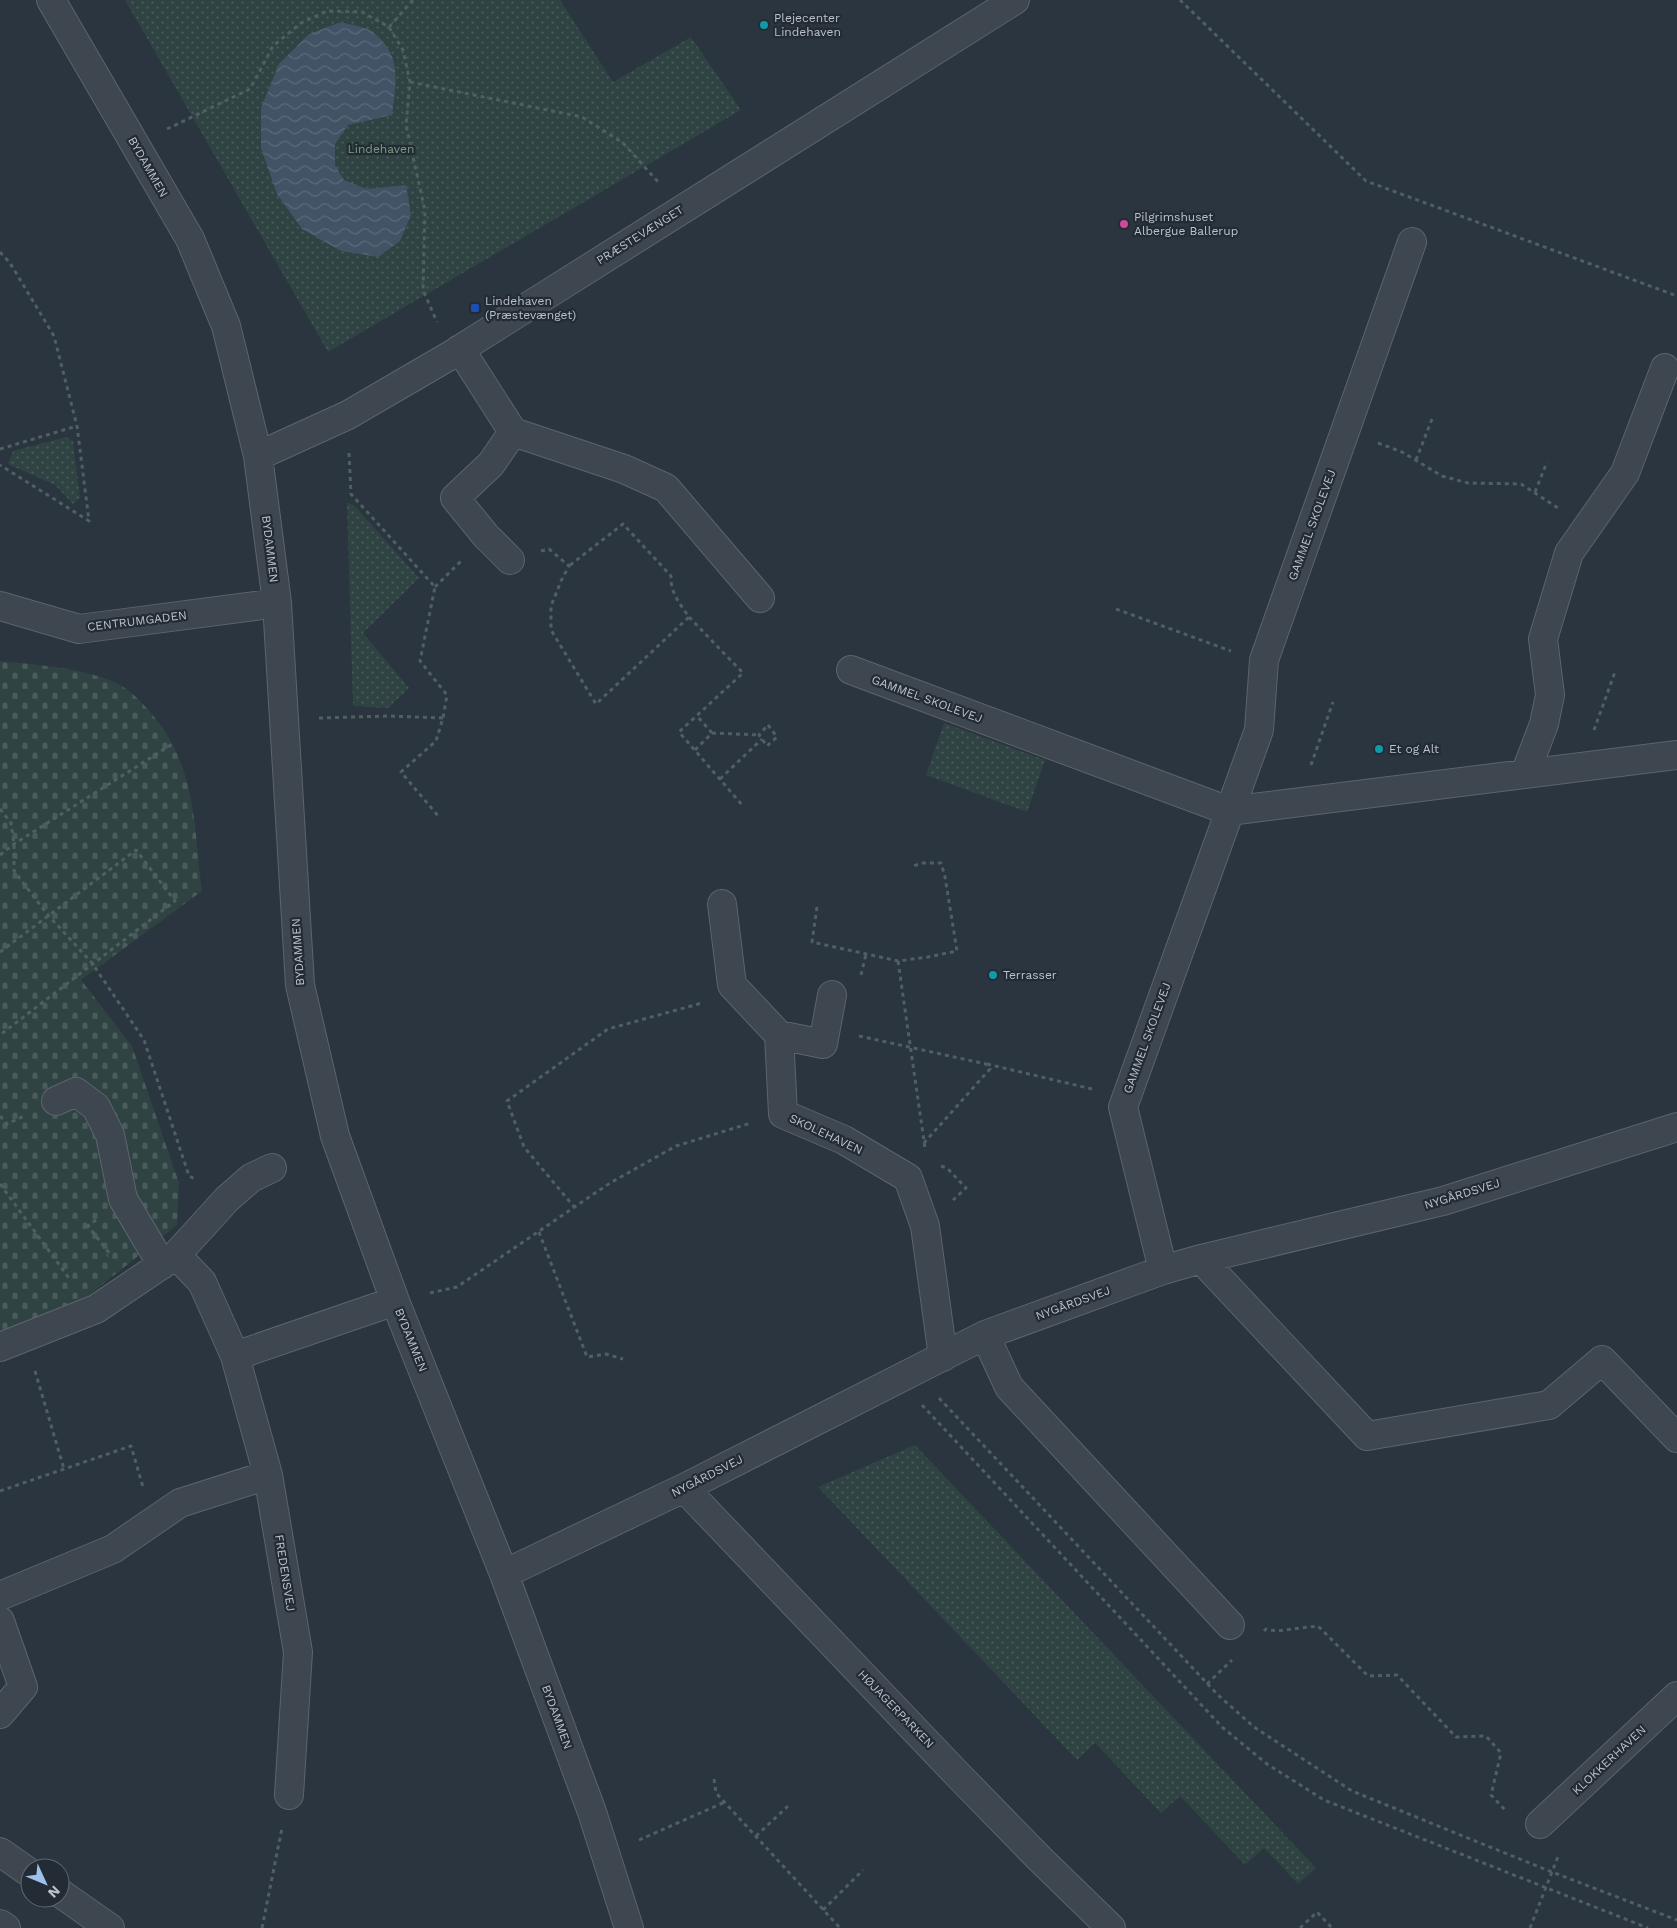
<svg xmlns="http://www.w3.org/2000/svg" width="1677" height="1928" font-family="'Work Sans',sans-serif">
<defs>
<pattern id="green-dots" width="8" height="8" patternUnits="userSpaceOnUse" patternTransform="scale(1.25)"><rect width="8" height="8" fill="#2f4342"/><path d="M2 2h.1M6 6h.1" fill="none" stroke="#4b5c5c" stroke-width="1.8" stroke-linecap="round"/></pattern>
<pattern id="cemetery-stones" width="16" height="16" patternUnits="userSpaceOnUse" patternTransform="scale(1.25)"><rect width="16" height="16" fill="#2f4342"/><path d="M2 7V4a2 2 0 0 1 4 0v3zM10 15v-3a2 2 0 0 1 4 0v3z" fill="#4b5c5c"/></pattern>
<pattern id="water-waves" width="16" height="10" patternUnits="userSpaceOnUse" patternTransform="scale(1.25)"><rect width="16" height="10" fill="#425366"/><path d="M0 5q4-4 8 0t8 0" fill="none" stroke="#5b6a7b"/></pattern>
</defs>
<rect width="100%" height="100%" fill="#2a353f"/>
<path fill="url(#green-dots)" d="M 125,0 L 560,0 L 613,82 L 691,37 L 741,110 L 328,352 Z
M 66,437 L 73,441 L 80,498 L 73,504 L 55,485 L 8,464 L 13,451 Z
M 347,503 L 354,505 L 419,578 L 363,633 L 409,688 L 388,708 L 353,706 Z
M 944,723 L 1045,760 L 1027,812 L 926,775 Z
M 915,1445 L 1316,1868 L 1298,1884 L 1264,1848 L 1245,1865 L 1180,1796 L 1161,1813 L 1095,1743 L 1077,1760 L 818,1487 Z"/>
<path fill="url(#cemetery-stones)" d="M 0,661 C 38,665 76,667 112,681 C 127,687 140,700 150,712 C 196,763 194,826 202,891 L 81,980 L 132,1046 L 179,1183 L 177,1225 L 83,1300 L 0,1331 Z"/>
<path fill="url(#water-waves)" d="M 341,22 C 350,25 363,26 371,31 C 403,54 396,81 392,115 L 348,125 L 335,144 L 335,165 L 344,180 L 367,189 L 406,185 L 411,215 L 400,241 L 378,257 L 341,251 L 302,229 L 277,194 L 261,148 L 261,108 L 279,64 L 309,34 Z"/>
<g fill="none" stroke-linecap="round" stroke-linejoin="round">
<defs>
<path id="minor" d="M 51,0 L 190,239 L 226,326 L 258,456 L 277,603 L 300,985 L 335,1136 L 395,1301 L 504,1574 L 592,1812 L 629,1928
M 460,349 L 513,432 L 624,469 L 666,488 L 760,598
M 258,456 L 348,415 L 451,355 L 1015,0
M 510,560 L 486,536 L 455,498 L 491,464 L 513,432
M 0,606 L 79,629 L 277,603
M 851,670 L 1229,811 L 1677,755
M 1525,774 L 1544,724 L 1550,695 L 1543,639 L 1569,553 L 1625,473 L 1665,368
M 722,904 L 732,985 L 779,1035 L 783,1114 L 844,1140 L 908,1178 L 925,1226 L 943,1357
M 779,1035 L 823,1044 L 832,995
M 56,1101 L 76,1092 L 96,1107 L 110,1135 L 123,1199 L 162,1265
M 176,1255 L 202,1282 L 235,1356 L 268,1475 L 298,1652 L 289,1795
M 1201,1259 L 1367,1436 L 1549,1405 L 1602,1360 L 1677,1438
M 1163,1270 L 1123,1107 L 1259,730 L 1264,660 L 1412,242
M 985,1335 L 1009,1387 L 1230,1625
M 0,1347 L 96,1309 L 176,1255 L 227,1199 L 251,1178 L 272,1168
M 235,1356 L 395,1301
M 684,1488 L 958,1775 L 1040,1859 L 1111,1928
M 504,1574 L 684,1488 L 985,1335 L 1163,1270 L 1201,1259 L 1443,1201 L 1677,1127
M 0,1596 L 113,1549 L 180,1503 L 268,1475
M 0,1621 L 23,1687 L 0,1714
M 1540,1824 L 1677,1696
M 0,1852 L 30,1873
M 60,1893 L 110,1928
M 0,1924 L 6,1928"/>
</defs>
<use href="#minor" stroke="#5c646d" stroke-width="30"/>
<path stroke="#4e6061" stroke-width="3" stroke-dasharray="4 4" stroke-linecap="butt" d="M 1180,0 L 1366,181 L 1677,296
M 389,27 L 413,0
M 410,82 L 582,117 L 623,143 L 660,184
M 167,129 L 250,89 L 273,46 L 301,23 L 327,11 L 362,12 L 389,27 L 403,50 L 410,82 L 406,125 L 425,211 L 423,290 L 437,322
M 0,252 L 10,263 L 54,336 L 77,426 L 89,521 L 0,465
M 1378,443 L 1402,452 L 1442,476 L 1468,483 L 1521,484 L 1558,508
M 0,449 L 77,426
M 349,453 L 351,494 L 435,587 L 420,661 L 447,695 L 443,718 L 436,741 L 401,772 L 439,817
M 1416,460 L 1432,419
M 1535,492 L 1547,462
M 541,551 L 549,549 L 569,566 L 561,581 L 551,606 L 551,630 L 596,704 L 689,617 C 680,604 670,592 671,576 L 623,524 L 569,566
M 435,587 L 461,561
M 1116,609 L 1231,651
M 689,617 L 743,673 L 679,732 L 743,806
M 319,718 L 388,716 L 443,718
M 768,725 L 777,737 L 767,746 L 759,735 Z
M 1594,730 L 1615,672
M 712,733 L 759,735
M 695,750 L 712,733 L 697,716
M 1311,765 L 1333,702
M 720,779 L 762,739
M 0,809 L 11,823 L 14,844 L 14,871 L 48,915 L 92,963 L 144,1040 L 189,1176 L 197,1180
M 0,855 L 14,844 L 174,743
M 817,907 L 812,942 L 898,961 L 928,957 L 957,951 L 945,877 L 941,863 L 923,863 L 913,866
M 0,952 L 136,850 L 175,901 L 0,1035
M 898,961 L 925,1148
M 861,975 L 866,954
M 859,1036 L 986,1064 L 990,1069 L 924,1143
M 987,1064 L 1092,1089
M 0,1116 L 7,1124 L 26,1115
M 941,1166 L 947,1168 L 966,1188 L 953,1200
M 0,1184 L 71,1281
M 575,1208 L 524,1147 L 507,1101 L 608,1029 L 702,1003
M 96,1220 L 88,1226 L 110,1254 L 107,1256
M 539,1232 L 587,1357 L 606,1354 L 623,1359
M 430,1293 L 457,1287 L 610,1183 L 676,1146 L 751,1123
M 35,1371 L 64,1469
M 939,1398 L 1218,1695 L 1254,1727 L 1352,1791 L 1552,1872 L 1677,1920
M 922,1405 L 1222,1727 L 1267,1764 L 1324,1800 L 1648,1928
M 0,1491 L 131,1446 L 143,1487
M 1264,1631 L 1266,1629 L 1276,1631 L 1318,1626 L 1368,1676 L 1397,1675 L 1456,1737 L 1486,1736 L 1501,1753 L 1491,1795 L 1507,1812
M 1207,1684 L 1232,1660
M 714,1779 L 716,1793 L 840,1928
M 756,1836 L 788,1806
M 639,1840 L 725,1802
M 823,1910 L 863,1870
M 262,1928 L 282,1828
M 1300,1928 L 1317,1912 L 1332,1928
M 1530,1928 L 1559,1854"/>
<use href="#minor" stroke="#3e4650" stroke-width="28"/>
</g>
<g fill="#0f9aa8" stroke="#232b35" stroke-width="2">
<circle cx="764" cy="25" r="5"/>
<circle cx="1379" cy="749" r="5"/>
<circle cx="993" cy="975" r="5"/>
</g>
<circle fill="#d1479c" stroke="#232b35" stroke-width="2" cx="1124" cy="224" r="5"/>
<rect fill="#1a4fb4" stroke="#232b35" stroke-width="2" x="470" y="303" width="10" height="10" rx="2.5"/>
<g text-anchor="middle" stroke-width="4.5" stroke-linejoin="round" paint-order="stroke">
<g font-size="12" fill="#bbc2ca" stroke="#232b35" text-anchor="start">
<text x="774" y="22">Plejecenter<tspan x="774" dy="14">Lindehaven</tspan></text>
<text x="1134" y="221">Pilgrimshuset<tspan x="1134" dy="14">Albergue Ballerup</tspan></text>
<text x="485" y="305">Lindehaven<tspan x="485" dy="14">(Præstevænget)</tspan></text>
<text x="1389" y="753">Et og Alt</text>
<text x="1003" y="979">Terrasser</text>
</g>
<g font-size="12" fill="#7c9d82" stroke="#232b35">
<text x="381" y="153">Lindehaven</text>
</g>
<g font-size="12" fill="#bbc2ca" stroke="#232b35">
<text transform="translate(148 167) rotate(60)" y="4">BYDAMMEN</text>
<text transform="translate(640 235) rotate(-32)" y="4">PRÆSTEVÆNGET</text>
<text transform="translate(1312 525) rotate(-70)" y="4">GAMMEL SKOLEVEJ</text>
<text transform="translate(270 549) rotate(83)" y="4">BYDAMMEN</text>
<text transform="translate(137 621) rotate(-7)" y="4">CENTRUMGADEN</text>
<text transform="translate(927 699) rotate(20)" y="4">GAMMEL SKOLEVEJ</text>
<text transform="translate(298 952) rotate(-94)" y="4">BYDAMMEN</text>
<text transform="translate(1147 1038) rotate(-70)" y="4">GAMMEL SKOLEVEJ</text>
<text transform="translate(826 1134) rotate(25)" y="4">SKOLEHAVEN</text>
<text transform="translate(1462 1194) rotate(-17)" y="4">NYGÅRDSVEJ</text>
<text transform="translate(1073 1303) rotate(-20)" y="4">NYGÅRDSVEJ</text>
<text transform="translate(411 1340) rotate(68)" y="4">BYDAMMEN</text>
<text transform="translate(707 1476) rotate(-27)" y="4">NYGÅRDSVEJ</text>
<text transform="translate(285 1573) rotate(81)" y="4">FREDENSVEJ</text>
<text transform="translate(896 1709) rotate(46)" y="4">HØJAGERPARKEN</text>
<text transform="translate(557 1717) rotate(70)" y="4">BYDAMMEN</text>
<text transform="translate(1609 1760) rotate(-43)" y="4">KLOKKERHAVEN</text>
</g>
</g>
<g transform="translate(45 1883) rotate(134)"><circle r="24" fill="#232b35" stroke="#606771"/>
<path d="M0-4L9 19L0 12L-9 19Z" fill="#9ec1ec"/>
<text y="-8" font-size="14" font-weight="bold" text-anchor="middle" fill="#bbc2ca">N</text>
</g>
</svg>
